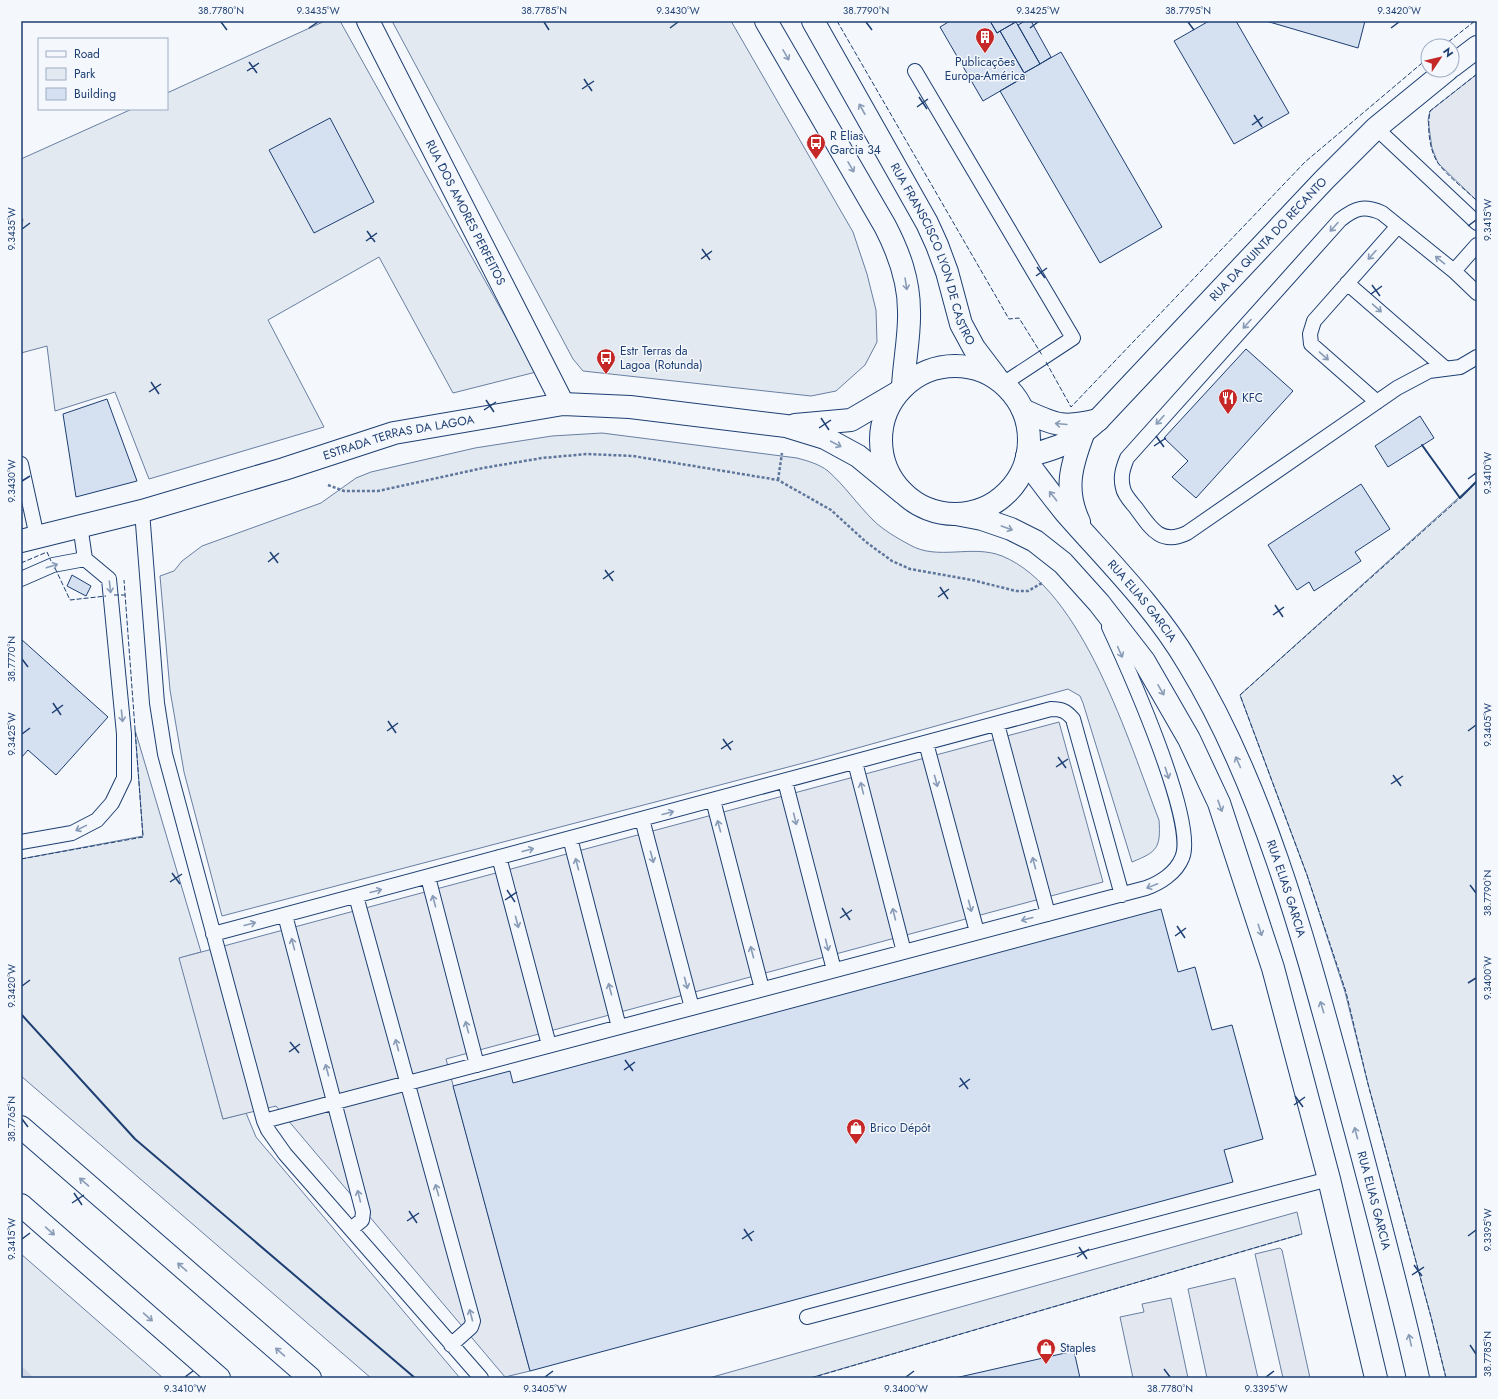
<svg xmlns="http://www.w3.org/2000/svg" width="1498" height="1399" font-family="Jost,sans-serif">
<rect width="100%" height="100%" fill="#f4f7fb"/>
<path fill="#e3e9f0" stroke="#687fa3" d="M 325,21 L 340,21 L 536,372 L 453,393 L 379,257 L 268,320 L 324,427 L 149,479 L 115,392 L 55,411 L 47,346 L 21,353 L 21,228 L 23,220 L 21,216 L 21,159 L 132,109 L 167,109 L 167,93 Z
M 392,21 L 731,21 L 853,232 L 867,274 L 876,310 L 877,342 L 865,365 L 836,391 L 811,396 L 583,371 L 573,359 Z
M 602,433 L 797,458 C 808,461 819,464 828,471 C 844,485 857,504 873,520 C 883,530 897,538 910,545 C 938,561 972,544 1002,556 C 1083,589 1129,743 1159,820 C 1161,848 1157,852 1132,862 L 1083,703 L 1080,696 L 1068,689 L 811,761 L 222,916 L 184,772 L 170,690 L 160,576 L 174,571 L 182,561 L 202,546 L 321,503 L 356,478 L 371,472 L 475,448 L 552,436 Z
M 1477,481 L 1477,1378 L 1446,1378 L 1431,1317 L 1368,1084 L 1345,992 L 1307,875 L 1240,695 Z
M 135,730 L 201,952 L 180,958 L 223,1119 L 246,1113 L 256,1137 L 460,1378 L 371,1378 L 21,1076 L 21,859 L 143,836 Z
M 1297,1212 L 1302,1234 L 810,1378 L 709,1378 Z
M 21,1254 L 163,1378 L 21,1378 Z"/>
<path fill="#e3e8f0" stroke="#687fa3" d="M 1477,74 L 1477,201 L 1438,163 L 1432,148 L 1428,120 L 1430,111 Z
M 1059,722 L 1103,882 L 446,1059 L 530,1371 L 505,1377 L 276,1106 L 223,1119 L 179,958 Z
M 1280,1248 L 1282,1250 L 1310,1378 L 1283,1378 L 1255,1254 Z
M 1235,1278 L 1258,1378 L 1207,1378 L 1188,1289 Z
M 1171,1298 L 1188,1378 L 1133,1378 L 1120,1317 L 1144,1312 L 1142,1304 Z"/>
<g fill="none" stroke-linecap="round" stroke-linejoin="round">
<path stroke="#cfd7e4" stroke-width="10" d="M 21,1372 L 27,1378"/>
</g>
<path fill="#d5e0f0" stroke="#1d3f73" d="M 950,21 L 990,21 L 997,33 L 1000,31 L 1026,76 L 983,101 L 940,27 Z
M 990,21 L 1017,21 L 997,33 Z
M 1025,21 L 1031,21 L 1051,57 L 1040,64 L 1018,25 Z
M 1209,21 L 1236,21 L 1289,113 L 1234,144 L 1174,41 Z
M 1266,21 L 1365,21 L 1358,48 Z
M 1016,22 L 1040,64 L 1024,73 L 1000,31 Z
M 1061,52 L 1162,227 L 1100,263 L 1000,91 L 1026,76 L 1024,73 Z
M 330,118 L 374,202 L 314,233 L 269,150 Z
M 1246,349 L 1293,391 L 1196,498 L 1172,477 L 1188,461 L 1164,438 Z
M 107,399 L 137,481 L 76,497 L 63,414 Z
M 1420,416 L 1434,438 L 1388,467 L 1375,446 Z
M 1361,484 L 1390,529 L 1355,552 L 1361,561 L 1314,591 L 1309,582 L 1297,590 L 1268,545 Z
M 72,575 L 91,586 L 86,596 L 67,586 Z
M 21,639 L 108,717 L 56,775 L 28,750 L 21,758 Z
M 1161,909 L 1178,972 L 1195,967 L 1212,1030 L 1232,1025 L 1263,1139 L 1224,1150 L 1233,1182 L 530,1371 L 453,1086 L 510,1071 L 513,1083 Z
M 1074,1351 L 1080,1378 L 955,1378 Z"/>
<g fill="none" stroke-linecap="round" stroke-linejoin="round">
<defs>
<path id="service" d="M 915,71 L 1073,338 L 1003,384
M 1376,128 L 1477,223
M 1477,245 L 1454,271 L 1382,213 C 1364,205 1355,208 1340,220 L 1127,458 C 1123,468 1120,477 1123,488 C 1124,495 1132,503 1136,508 C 1150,527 1160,546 1187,533 L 1397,388 L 1429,371 L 1460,367 L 1477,357
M 1454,271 L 1477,293
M 1347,283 L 1446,369
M 1377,402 L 1311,344 L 1310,334 L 1314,321 L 1398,226
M 21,464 L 37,537
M 142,511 L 157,703 L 165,754 L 264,1121 L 268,1130 L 285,1154 L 481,1378
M 21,579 L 53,565 L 85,559
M 997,724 L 1048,914
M 926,743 L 977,932
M 855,762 L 904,952
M 785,781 L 834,970
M 713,800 L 762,989
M 642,819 L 692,1008
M 570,838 L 619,1027
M 21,842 L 72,833 L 97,820 L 112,803 L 124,778 L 124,734 L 109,579 L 85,559 L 80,525
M 499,857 L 549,1045
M 428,877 L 477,1065
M 356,896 L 473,1321 L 471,1327 L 451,1345
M 285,915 L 363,1212 L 362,1220 L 351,1229
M 213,934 L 1051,709 C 1062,709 1066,711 1073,719 L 1122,895
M 264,1121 L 1146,888 C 1160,883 1176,873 1182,858 C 1198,823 1127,666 1109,627
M 807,1317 L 1329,1179"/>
<g id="minor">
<path id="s1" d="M 368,21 L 563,404"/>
</g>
<g id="tertiary">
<path d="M 766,21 L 885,226 C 899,253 909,280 909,311 C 910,334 904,363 903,387"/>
<path id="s2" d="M 813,21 L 927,223 L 937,245 L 947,272 L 961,324 L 974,348 L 996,377"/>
<path d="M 1452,66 L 1477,47"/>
<circle cx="955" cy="440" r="74"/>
<path d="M 1023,410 C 1056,425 1062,429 1098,420"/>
<path d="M 795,425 L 851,420 L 897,393"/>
<path id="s3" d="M 1027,456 C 1061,447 1073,443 1099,419 L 1324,180 L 1376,128 L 1447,70"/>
<path id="s4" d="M 1026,461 C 1039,478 1052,496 1066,513 C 1109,562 1155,607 1188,663 C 1262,784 1303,936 1340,1072 C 1367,1174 1395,1275 1418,1378"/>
<path d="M 956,514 L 982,519 L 1011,529 L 1035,541 L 1063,563 L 1099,603 L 1144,661 L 1189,739 L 1219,803 L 1273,968 L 1329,1179 L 1376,1378"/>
<path d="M 1079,522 C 1064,490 1071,466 1083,434"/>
<path id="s5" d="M 21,541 L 142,511 L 284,469 L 394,433 L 563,404 L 630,407 L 786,426 L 825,438 L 858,456 L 903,493"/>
</g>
<path id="trunk" d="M 21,1127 L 310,1378
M 21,1205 L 219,1378"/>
</defs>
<use href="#service" stroke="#1d3f73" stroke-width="16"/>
<use href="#minor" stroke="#1d3f73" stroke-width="24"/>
<use href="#tertiary" stroke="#1d3f73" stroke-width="24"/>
<use href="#trunk" stroke="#1d3f73" stroke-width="24"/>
<path stroke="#5e769c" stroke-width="2.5" stroke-dasharray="3 2" stroke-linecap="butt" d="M 778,480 L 782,453
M 328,485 L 344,491 L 378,491 L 483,468 L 542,458 L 587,454 L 633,456 L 778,480 L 831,510 L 866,542 L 892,561 L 910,569 L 972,580 L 1016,591 L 1028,591 L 1042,583"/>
<use href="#service" stroke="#f4f7fb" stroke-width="14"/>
<use href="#minor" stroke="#f4f7fb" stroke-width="22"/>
<use href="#tertiary" stroke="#f4f7fb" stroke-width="22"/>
<use href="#trunk" stroke="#f4f7fb" stroke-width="22"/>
<path stroke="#1d3f73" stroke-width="1" stroke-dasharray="5 2" stroke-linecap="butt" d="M 837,21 L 1009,319 L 1019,318 L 1042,355
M 1443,46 L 1475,21
M 1477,74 L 1430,111 C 1427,127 1429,150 1438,163 C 1447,176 1466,190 1477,201
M 1046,362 L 1071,407 L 1305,162 L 1428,58
M 21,563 L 47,552 L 51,561
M 55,568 L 70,600 L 106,596
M 114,595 L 125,595
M 21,859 L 143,837 L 124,580
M 811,1378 L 1302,1234
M 1446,1378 L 1431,1317 L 1368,1084 L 1346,992 L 1307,875 L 1240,695 L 1460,498"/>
<path stroke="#1d3f73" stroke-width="2" d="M 1422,445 L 1460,498 L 1477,481
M 21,1014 L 135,1139 L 415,1378"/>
</g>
<defs><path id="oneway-shaft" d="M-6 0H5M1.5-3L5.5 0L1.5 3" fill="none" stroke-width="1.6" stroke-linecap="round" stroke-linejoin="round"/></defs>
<g stroke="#889bb7">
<use href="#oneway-shaft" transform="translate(786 55) rotate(60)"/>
<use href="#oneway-shaft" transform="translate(862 109) rotate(-119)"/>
<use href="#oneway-shaft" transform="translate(851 167) rotate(60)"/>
<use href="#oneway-shaft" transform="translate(1334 227) rotate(132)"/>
<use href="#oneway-shaft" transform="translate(1372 255) rotate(132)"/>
<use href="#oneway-shaft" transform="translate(1440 260) rotate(-141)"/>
<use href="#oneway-shaft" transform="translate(906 284) rotate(81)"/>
<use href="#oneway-shaft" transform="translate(1377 308) rotate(41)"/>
<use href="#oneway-shaft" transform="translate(1247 324) rotate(132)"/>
<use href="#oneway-shaft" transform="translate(1324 356) rotate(41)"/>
<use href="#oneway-shaft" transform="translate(1160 420) rotate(132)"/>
<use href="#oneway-shaft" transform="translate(1061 424) rotate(-175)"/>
<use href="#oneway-shaft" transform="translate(836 444) rotate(28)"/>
<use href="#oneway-shaft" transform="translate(1053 496) rotate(-128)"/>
<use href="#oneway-shaft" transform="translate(1007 528) rotate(20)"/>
<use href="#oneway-shaft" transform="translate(52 566) rotate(-18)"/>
<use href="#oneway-shaft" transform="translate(110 587) rotate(84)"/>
<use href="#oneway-shaft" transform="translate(1120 652) rotate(66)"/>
<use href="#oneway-shaft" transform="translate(1161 690) rotate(60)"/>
<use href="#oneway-shaft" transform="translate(122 716) rotate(84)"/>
<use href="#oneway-shaft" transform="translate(1238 762) rotate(-114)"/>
<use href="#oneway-shaft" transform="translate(1167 773) rotate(72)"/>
<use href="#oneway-shaft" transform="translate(936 781) rotate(75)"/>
<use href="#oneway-shaft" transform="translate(862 788) rotate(-104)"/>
<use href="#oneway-shaft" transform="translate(1220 806) rotate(70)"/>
<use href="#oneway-shaft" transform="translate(668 813) rotate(-15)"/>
<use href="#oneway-shaft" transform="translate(795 819) rotate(76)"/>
<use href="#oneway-shaft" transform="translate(719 826) rotate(-105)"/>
<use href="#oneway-shaft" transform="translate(81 828) rotate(154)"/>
<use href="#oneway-shaft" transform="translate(528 850) rotate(-15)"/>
<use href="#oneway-shaft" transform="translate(652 857) rotate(75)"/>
<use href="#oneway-shaft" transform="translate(1034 863) rotate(-105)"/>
<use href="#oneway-shaft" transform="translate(577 864) rotate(-105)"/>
<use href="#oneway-shaft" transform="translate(1152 886) rotate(158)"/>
<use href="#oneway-shaft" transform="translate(376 891) rotate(-15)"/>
<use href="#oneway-shaft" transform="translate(434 901) rotate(-105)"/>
<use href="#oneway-shaft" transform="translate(970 906) rotate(75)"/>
<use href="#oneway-shaft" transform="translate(894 914) rotate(-104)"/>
<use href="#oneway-shaft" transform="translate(1027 919) rotate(165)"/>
<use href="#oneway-shaft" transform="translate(517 922) rotate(75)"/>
<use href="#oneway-shaft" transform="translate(250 924) rotate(-15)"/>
<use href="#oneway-shaft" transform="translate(1260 930) rotate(72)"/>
<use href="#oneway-shaft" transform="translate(293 944) rotate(-105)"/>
<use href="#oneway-shaft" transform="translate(827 945) rotate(76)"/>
<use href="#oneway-shaft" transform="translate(752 952) rotate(-105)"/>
<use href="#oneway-shaft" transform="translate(686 983) rotate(75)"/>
<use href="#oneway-shaft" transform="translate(610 989) rotate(-105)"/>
<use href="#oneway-shaft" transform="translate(1322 1007) rotate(-107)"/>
<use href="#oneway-shaft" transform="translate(467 1027) rotate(-105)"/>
<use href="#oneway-shaft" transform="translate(397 1045) rotate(-105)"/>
<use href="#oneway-shaft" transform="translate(327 1070) rotate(-105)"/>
<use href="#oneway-shaft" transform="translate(1356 1133) rotate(-105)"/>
<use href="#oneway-shaft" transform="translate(84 1182) rotate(-139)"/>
<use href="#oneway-shaft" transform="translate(437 1190) rotate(-106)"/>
<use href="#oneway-shaft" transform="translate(359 1196) rotate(-104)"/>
<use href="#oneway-shaft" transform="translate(50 1231) rotate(41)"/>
<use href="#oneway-shaft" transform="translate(182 1267) rotate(-139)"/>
<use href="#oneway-shaft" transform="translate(471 1315) rotate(-105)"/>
<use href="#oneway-shaft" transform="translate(148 1317) rotate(41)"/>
<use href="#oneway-shaft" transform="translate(1410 1340) rotate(-103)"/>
<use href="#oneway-shaft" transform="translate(280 1352) rotate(-139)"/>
</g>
<path fill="none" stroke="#1d3f73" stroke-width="1.5" d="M 221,22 L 227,30M 544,22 L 549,30M 866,22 L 872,30M 1188,22 L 1194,30M 309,28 L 318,22M 670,28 L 678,22M 1030,28 L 1038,22M 1391,28 L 1399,22M 249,62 L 257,73M 247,71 L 259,63M 584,79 L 592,91M 582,89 L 594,81M 919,97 L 927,109M 917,107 L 928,99M 1254,115 L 1262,127M 1252,125 L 1263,117M 1468,226 L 1476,220M 22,229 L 30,223M 367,231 L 375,242M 366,241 L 377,233M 702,249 L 710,260M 701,259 L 712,251M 1037,267 L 1045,278M 1036,276 L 1047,268M 1372,285 L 1380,296M 1371,294 L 1382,286M 151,382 L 159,394M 149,392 L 161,384M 486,400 L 494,412M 484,410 L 496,402M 821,418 L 829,430M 819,428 L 831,420M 1156,436 L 1164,447M 1154,446 L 1166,438M 1468,479 L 1476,473M 22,481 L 30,476M 270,552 L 278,563M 268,562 L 279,553M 605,570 L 613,581M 603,579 L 614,571M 940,587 L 948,599M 938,597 L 949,589M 1275,605 L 1283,617M 1273,615 L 1284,607M 22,659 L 28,667M 53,703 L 61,715M 52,713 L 63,705M 388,721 L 396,733M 387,731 L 398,723M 1468,731 L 1476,725M 22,734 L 30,728M 723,739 L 731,750M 721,749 L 733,741M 1058,757 L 1066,768M 1056,767 L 1068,759M 1393,775 L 1401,786M 1391,784 L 1403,776M 172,873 L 180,884M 170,882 L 182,874M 1470,885 L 1476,893M 507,890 L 515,902M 505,900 L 517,892M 842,908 L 850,920M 840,918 L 852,910M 1177,926 L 1185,938M 1175,936 L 1186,928M 1468,983 L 1476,978M 22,986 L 30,980M 290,1042 L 299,1053M 289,1052 L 300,1044M 625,1060 L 633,1071M 624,1070 L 635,1062M 960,1078 L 968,1089M 959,1087 L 970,1079M 1295,1096 L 1303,1107M 1294,1105 L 1305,1097M 22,1119 L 28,1127M 74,1193 L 82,1205M 72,1203 L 84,1195M 409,1211 L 417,1223M 407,1221 L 419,1213M 744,1229 L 752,1241M 1468,1236 L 1476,1230M 22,1239 L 30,1233M 742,1239 L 754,1231M 1079,1247 L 1087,1259M 1077,1257 L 1089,1249M 1414,1265 L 1422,1276M 1412,1275 L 1424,1267M 1470,1345 L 1476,1354M 1164,1369 L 1170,1377M 185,1377 L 193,1371M 545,1377 L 553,1371M 906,1377 L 914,1371M 1266,1377 L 1274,1371"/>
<defs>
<symbol id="building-pin" viewBox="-11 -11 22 30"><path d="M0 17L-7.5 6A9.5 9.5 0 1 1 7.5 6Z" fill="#c62828" stroke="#f4f7fb"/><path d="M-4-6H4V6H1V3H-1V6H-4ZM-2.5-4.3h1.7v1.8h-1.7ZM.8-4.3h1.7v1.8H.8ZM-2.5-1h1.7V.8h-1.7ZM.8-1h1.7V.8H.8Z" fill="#fff"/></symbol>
<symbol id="bus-pin" viewBox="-11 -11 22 30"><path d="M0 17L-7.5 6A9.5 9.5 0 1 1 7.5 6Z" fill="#c62828" stroke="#f4f7fb"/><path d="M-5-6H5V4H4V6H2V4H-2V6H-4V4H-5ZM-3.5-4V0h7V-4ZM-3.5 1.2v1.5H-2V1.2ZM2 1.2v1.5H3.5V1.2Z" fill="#fff"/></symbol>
<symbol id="restaurant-pin" viewBox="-11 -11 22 30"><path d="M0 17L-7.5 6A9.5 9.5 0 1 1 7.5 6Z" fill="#c62828" stroke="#f4f7fb"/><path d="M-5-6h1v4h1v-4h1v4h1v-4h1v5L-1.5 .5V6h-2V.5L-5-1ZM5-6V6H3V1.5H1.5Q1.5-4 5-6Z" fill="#fff"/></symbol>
<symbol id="shop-pin" viewBox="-11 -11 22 30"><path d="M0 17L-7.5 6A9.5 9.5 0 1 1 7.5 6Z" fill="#c62828" stroke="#f4f7fb"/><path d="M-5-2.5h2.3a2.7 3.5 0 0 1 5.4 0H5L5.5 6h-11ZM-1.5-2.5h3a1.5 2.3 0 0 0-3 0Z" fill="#fff"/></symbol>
</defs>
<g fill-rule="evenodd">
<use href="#building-pin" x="974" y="26" width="22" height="30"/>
<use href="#bus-pin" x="805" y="132" width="22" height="30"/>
<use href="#bus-pin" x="595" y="347" width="22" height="30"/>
<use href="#restaurant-pin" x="1217" y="387" width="22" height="30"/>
<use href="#shop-pin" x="845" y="1117" width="22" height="30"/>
<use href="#shop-pin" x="1035" y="1337" width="22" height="30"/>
</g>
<g text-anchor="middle" stroke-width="3" stroke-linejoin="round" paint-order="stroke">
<g font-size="12" fill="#1d3f73" stroke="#f4f7fb" text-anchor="start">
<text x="985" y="66" text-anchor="middle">Publicações<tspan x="985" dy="14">Europa-América</tspan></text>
<text x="830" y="140">R Elias<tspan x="830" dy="14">Garcia 34</tspan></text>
<text x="620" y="355">Estr Terras da<tspan x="620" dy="14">Lagoa (Rotunda)</tspan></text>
<text x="1242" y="402">KFC</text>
<text x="870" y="1132">Brico Dépôt</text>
<text x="1060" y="1352">Staples</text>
</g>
<g font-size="12" fill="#1d3f73" stroke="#f4f7fb">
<text dy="4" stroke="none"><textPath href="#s1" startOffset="215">RUA DOS AMORES PERFEITOS</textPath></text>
<text dy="4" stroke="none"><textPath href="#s3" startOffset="329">RUA DA QUINTA DO RECANTO</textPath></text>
<text dy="4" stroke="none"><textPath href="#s2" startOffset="263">RUA FRANSCISCO LYON DE CASTRO</textPath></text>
<text dy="4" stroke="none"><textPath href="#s5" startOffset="392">ESTRADA TERRAS DA LAGOA</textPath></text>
<text dy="4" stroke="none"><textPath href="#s4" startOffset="182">RUA ELIAS GARCIA</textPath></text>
<text dy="4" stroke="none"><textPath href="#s4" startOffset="506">RUA ELIAS GARCIA</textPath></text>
<text dy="4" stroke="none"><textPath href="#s4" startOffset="830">RUA ELIAS GARCIA</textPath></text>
</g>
</g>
<rect width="1498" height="1399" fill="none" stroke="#f4f7fb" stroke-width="44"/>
<rect x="38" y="38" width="130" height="72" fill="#f4f7fb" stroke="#9eadc5"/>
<rect x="46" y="51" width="20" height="6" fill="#f4f7fb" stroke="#9eadc5"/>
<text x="74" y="58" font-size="12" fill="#1d3f73">Road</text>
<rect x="46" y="68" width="20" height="12" fill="#e3e9f0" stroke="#9eadc5"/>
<text x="74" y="78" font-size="12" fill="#1d3f73">Park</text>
<rect x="46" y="88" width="20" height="12" fill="#d5e0f0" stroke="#9eadc5"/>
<text x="74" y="98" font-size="12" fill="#1d3f73">Building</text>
<g transform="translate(1440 58) rotate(55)"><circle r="19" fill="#f4f7fb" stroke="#9eadc5"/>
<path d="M0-3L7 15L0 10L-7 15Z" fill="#c62828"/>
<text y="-6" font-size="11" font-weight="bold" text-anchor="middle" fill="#1d3f73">N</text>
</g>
<rect x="22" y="22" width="1454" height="1355" fill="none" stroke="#1d3f73" stroke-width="1.5"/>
<g font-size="10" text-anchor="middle" fill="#1d3f73">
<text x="221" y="14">38.7780°N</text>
<text x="318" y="14">9.3435°W</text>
<text x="544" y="14">38.7785°N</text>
<text x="678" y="14">9.3430°W</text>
<text x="866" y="14">38.7790°N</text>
<text x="1038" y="14">9.3425°W</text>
<text x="1188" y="14">38.7795°N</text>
<text x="1399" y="14">9.3420°W</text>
<text transform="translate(1487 220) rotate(-90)" y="4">9.3415°W</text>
<text transform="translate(11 229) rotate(-90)" y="4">9.3435°W</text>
<text transform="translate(1487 473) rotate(-90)" y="4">9.3410°W</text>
<text transform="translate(11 481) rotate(-90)" y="4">9.3430°W</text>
<text transform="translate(11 659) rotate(-90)" y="4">38.7770°N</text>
<text transform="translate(1487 725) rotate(-90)" y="4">9.3405°W</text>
<text transform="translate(11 734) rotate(-90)" y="4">9.3425°W</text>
<text transform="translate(1487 893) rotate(-90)" y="4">38.7790°N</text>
<text transform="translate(1487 978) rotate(-90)" y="4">9.3400°W</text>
<text transform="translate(11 986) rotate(-90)" y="4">9.3420°W</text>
<text transform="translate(11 1119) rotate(-90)" y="4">38.7765°N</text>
<text transform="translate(1487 1230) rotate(-90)" y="4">9.3395°W</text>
<text transform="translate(11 1239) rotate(-90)" y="4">9.3415°W</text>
<text transform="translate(1487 1354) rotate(-90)" y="4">38.7785°N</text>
<text x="185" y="1392">9.3410°W</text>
<text x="545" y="1392">9.3405°W</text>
<text x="906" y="1392">9.3400°W</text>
<text x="1170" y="1392">38.7780°N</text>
<text x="1266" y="1392">9.3395°W</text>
</g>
</svg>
